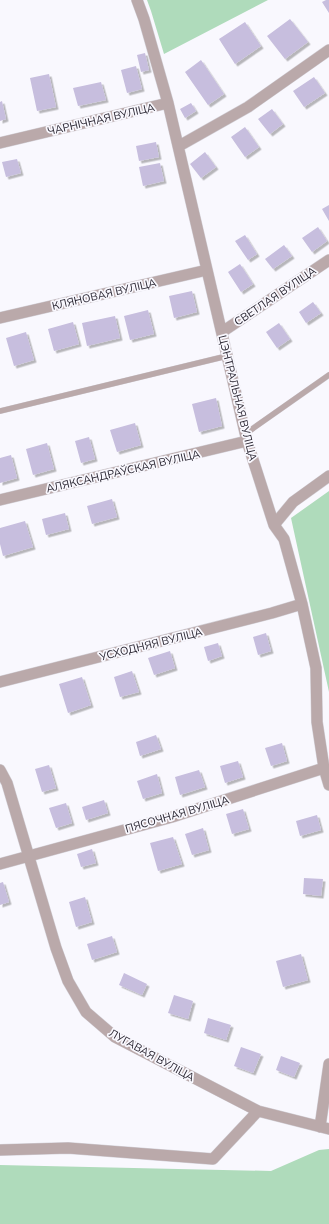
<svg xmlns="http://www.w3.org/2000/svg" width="329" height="1224" font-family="'Nunito Sans',sans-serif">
<defs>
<filter id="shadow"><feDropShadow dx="2.5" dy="2.5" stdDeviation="0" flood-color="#0004"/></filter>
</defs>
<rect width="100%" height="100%" fill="#f9f8fe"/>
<path fill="#afdbbb" d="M 147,0 L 268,0 L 164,54 L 151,11 Z
M 329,491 L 329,692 L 291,518 Z
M 329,1149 L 329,1224 L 0,1224 L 0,1165 L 271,1171 L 319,1150 Z"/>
<path fill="#c7bede" filter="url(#shadow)" d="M 326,0 L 329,0 L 329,13 L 322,2 Z
M 290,19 L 308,42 L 285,59 L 267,36 Z
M 245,22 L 261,46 L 235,64 L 219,39 Z
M 145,53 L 149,70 L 141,72 L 137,55 Z
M 201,60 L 224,94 L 208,105 L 185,72 Z
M 136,66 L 142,89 L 127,93 L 121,70 Z
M 49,74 L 56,107 L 37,111 L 30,78 Z
M 314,77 L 325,93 L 304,107 L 293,91 Z
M 101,82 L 106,100 L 78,106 L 73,88 Z
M 2,101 L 6,119 L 0,121 L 0,102 Z
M 191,103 L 196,111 L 185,118 L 180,109 Z
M 272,109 L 283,124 L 270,134 L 258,119 Z
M 245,127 L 259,147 L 245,157 L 231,137 Z
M 156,142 L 159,157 L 139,161 L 136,146 Z
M 205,152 L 216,167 L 201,178 L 190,164 Z
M 17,159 L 21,173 L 6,177 L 2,162 Z
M 160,163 L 164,181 L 143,186 L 139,167 Z
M 329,205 L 329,221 L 322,209 Z
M 318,227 L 327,241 L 312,252 L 302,238 Z
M 245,235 L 257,254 L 248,260 L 235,241 Z
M 284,245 L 292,256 L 273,269 L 265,259 Z
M 240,264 L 253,284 L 241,292 L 228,272 Z
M 192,291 L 197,312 L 174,318 L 169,296 Z
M 313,302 L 321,313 L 306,323 L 299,312 Z
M 148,310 L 154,334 L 130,340 L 124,316 Z
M 115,316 L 120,338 L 87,346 L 82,323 Z
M 73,322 L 79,344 L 54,351 L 48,329 Z
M 279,323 L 290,339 L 277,348 L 266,332 Z
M 26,332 L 34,360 L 14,366 L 6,338 Z
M 216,398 L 222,426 L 199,432 L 192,404 Z
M 135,423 L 141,445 L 117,452 L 110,430 Z
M 89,437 L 95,459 L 81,463 L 75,441 Z
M 47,443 L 54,469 L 33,475 L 26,449 Z
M 11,455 L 17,478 L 0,483 L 0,458 Z
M 112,499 L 117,517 L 92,524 L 87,506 Z
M 65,513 L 69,529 L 46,535 L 42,519 Z
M 25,521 L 33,547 L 3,556 L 0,544 L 0,528 Z
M 266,633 L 271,651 L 258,655 L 253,637 Z
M 218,643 L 222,656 L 208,661 L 204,647 Z
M 170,651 L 175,668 L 154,675 L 148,658 Z
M 132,671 L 139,692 L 120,697 L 114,677 Z
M 82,677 L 91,705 L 68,713 L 59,684 Z
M 156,735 L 161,749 L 140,756 L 136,742 Z
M 282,743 L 287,761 L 271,766 L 265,748 Z
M 238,761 L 243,777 L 225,783 L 220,766 Z
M 49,765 L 56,788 L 42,792 L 35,769 Z
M 199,770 L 205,787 L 180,795 L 175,777 Z
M 157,774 L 162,793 L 143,799 L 137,781 Z
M 104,800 L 108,813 L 86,820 L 82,807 Z
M 66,803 L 72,823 L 56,828 L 49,808 Z
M 243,809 L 249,829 L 232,834 L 226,814 Z
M 317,815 L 321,830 L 300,836 L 296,821 Z
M 203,828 L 209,850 L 192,855 L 185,834 Z
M 173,837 L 182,864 L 158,871 L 150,843 Z
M 92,849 L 96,863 L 81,867 L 77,854 Z
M 304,878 L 323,879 L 321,896 L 303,894 Z
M 3,882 L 9,902 L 0,905 L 0,883 Z
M 85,897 L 92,922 L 76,927 L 69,902 Z
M 112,936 L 117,952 L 92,960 L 87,944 Z
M 301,954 L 308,980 L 283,987 L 276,961 Z
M 124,973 L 147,984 L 142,995 L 119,985 Z
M 174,995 L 193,1001 L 188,1019 L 168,1013 Z
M 208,1018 L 231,1025 L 226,1040 L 204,1033 Z
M 241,1047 L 261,1054 L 253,1073 L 234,1066 Z
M 281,1056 L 300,1063 L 294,1077 L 276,1070 Z"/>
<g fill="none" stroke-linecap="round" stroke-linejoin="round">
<defs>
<path id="service" d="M 0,411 L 227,356
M 245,434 L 329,375"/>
<path id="minor" d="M 168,103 L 247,441 L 274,525 L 284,539 L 302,604 L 316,668 L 317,722 L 324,768 L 329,785
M 0,143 L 168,103 L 144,19 L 137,0
M 179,146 L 248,107 L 329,50
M 0,318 L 207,270
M 222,332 L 329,260
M 0,500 L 247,441
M 274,525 L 293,502 L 329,476
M 0,682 L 272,613 L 302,604
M 0,770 L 7,783 L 56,948 L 68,981 L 86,1012 L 115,1037 L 258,1111 L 329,1129
M 0,864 L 172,817 L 324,768
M 320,1127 L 329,1064
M 0,1150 L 68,1148 L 213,1159 L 258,1111"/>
</defs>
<use href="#service" stroke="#d4d2d9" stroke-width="6"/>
<use href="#minor" stroke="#d4d2d9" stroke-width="12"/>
<use href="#service" stroke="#baa9aa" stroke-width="5.5"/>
<use href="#minor" stroke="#baa9aa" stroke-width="11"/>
</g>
<g text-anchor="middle" stroke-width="3.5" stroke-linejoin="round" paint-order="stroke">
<g font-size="11" fill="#2a2632" stroke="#f9f8fe">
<text transform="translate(101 119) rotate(-13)" y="4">ЧАРНІЧНАЯ ВУЛІЦА</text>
<text transform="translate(104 294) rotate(-13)" y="4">КЛЯНОВАЯ ВУЛІЦА</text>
<text transform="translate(275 296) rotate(-34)" y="4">СВЕТЛАЯ ВУЛІЦА</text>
<text transform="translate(238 398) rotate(76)" y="4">ЦЭНТРАЛЬНАЯ ВУЛІЦА</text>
<text transform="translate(123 471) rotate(-13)" y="4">АЛЯКСАНДРАЎСКАЯ ВУЛІЦА</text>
<text transform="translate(151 644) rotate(-14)" y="4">УСХОДНЯЯ ВУЛІЦА</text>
<text transform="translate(177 814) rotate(-16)" y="4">ПЯСОЧНАЯ ВУЛІЦА</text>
<text transform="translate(152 1055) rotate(29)" y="4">ЛУГАВАЯ ВУЛІЦА</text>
</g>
</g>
</svg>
